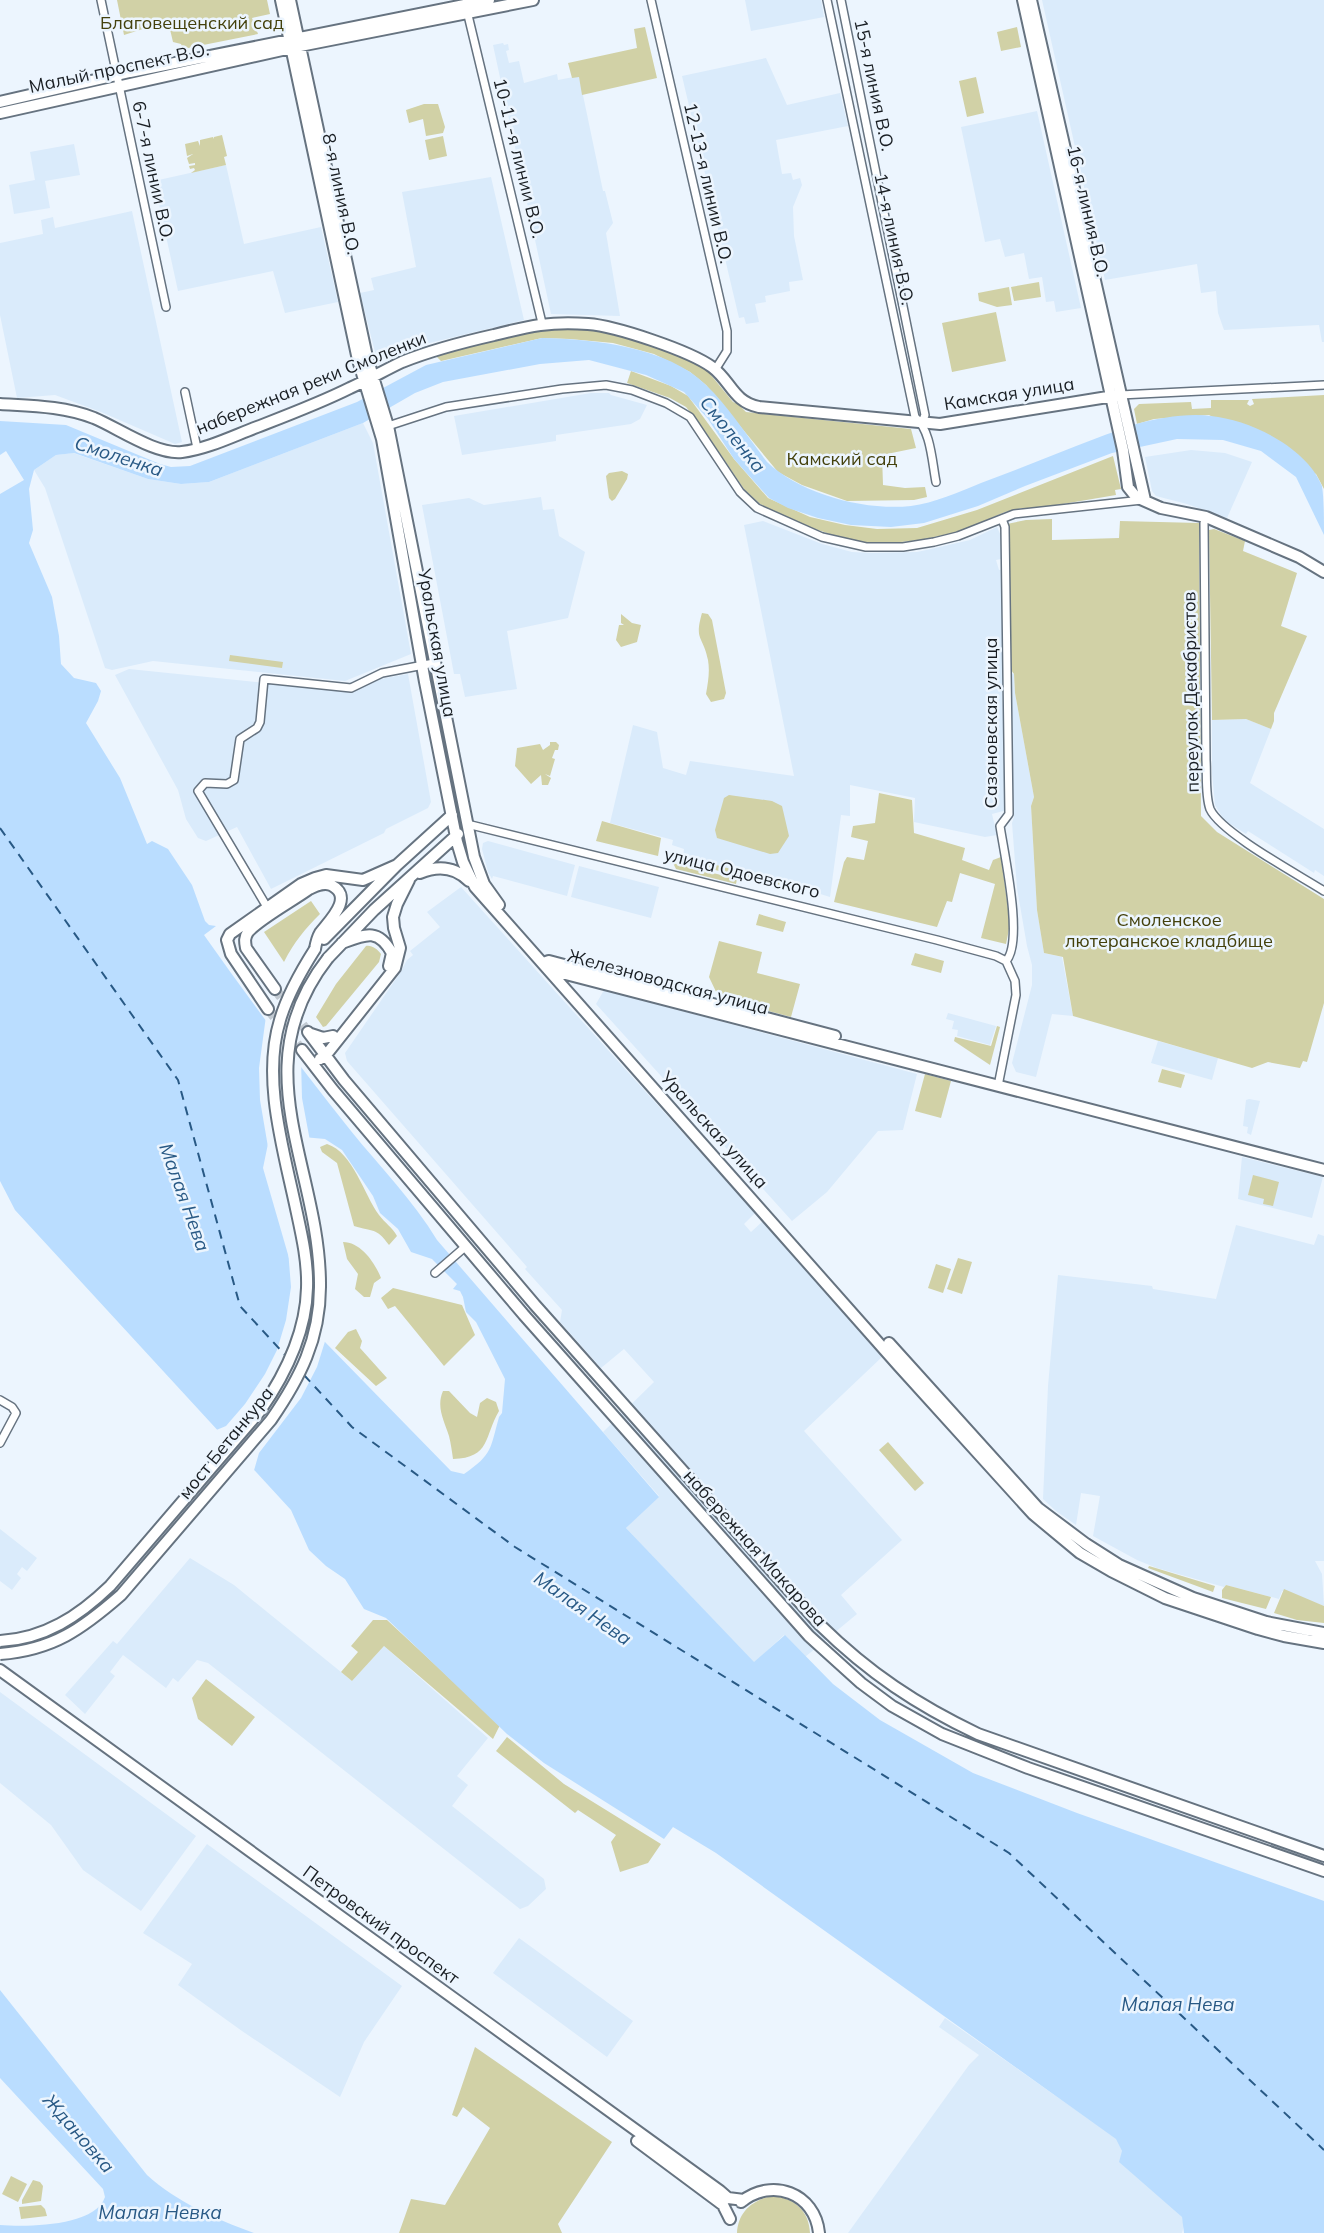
<svg xmlns="http://www.w3.org/2000/svg" width="1324" height="2233" font-family="Mulish,sans-serif">
<rect width="100%" height="100%" fill="#ecf5fe"/>
<path fill="#daebfb" d="M 745,0 L 821,0 L 824,17 L 751,31 Z
M 1042,0 L 1324,0 L 1324,342 L 1322,342 L 1319,325 L 1224,330 L 1218,313 L 1216,291 L 1201,293 L 1197,264 L 1105,280 Z
M 503,43 L 504,45 L 508,44 L 509,50 L 506,51 L 509,63 L 519,61 L 524,83 L 557,74 L 558,80 L 579,76 L 603,191 L 605,191 L 613,223 L 606,233 L 620,316 L 551,314 L 493,45 Z
M 766,58 L 787,105 L 840,93 L 848,126 L 776,140 L 782,174 L 791,173 L 793,180 L 800,178 L 802,185 L 793,207 L 794,236 L 803,280 L 789,282 L 790,291 L 765,296 L 766,302 L 755,304 L 759,322 L 746,324 L 744,317 L 739,318 L 682,76 Z
M 1037,111 L 1081,308 L 1056,312 L 1054,301 L 1046,302 L 1042,277 L 1029,279 L 1024,253 L 1005,257 L 1000,239 L 985,242 L 961,127 Z
M 74,144 L 80,175 L 45,181 L 50,208 L 14,214 L 9,185 L 35,180 L 30,152 Z
M 226,165 L 244,244 L 321,227 L 338,302 L 285,313 L 273,271 L 178,291 L 154,181 Z
M 491,177 L 524,320 L 376,356 L 360,293 L 374,290 L 371,278 L 416,267 L 402,192 Z
M 132,211 L 182,442 L 175,444 L 101,412 L 55,395 L 17,398 L 0,315 L 0,243 L 43,234 L 41,220 L 53,217 L 55,228 Z
M 591,393 L 609,393 L 611,395 L 647,405 L 640,419 L 631,424 L 556,435 L 556,441 L 462,455 L 454,416 Z
M 363,423 L 373,443 L 411,654 L 345,681 L 153,661 L 112,670 L 105,668 L 45,488 L 34,470 L 56,455 L 73,453 L 148,479 L 181,484 L 209,482 Z
M 1191,450 L 1225,453 L 1252,462 L 1227,518 L 1187,504 L 1156,496 L 1152,491 L 1145,457 Z
M 541,497 L 543,510 L 554,509 L 559,536 L 585,552 L 568,618 L 507,631 L 517,689 L 465,697 L 460,674 L 454,674 L 422,505 L 469,498 L 484,505 Z
M 763,521 L 822,544 L 852,552 L 872,553 L 917,552 L 931,549 L 970,540 L 997,527 L 1001,536 L 1001,559 L 996,560 L 999,570 L 1004,569 L 1005,652 L 1002,653 L 1004,686 L 1002,694 L 1007,810 L 992,814 L 997,835 L 985,837 L 914,822 L 915,798 L 850,785 L 850,816 L 841,815 L 830,897 L 788,884 L 683,856 L 684,849 L 672,845 L 673,840 L 610,823 L 633,725 L 657,732 L 663,768 L 686,775 L 690,761 L 794,776 L 744,525 Z
M 129,669 L 353,692 L 380,679 L 408,674 L 431,802 L 428,808 L 386,829 L 384,833 L 271,889 L 237,827 L 206,841 L 198,838 L 186,819 L 178,790 L 115,675 Z
M 1007,674 L 1014,674 L 1015,693 L 1034,797 L 1031,806 L 1037,910 L 1044,953 L 1062,957 L 1073,1016 L 1052,1014 L 1036,1077 L 1016,1072 L 1012,1063 L 1032,985 L 1032,965 L 1027,946 L 1017,888 L 1012,823 L 1014,817 Z
M 1246,719 L 1271,729 L 1250,783 L 1324,829 L 1324,876 L 1315,870 L 1314,873 L 1248,831 L 1246,834 L 1224,820 L 1215,805 L 1212,773 L 1212,720 Z
M 488,841 L 575,865 L 567,896 L 493,876 L 492,879 L 488,872 L 482,849 L 483,843 Z
M 579,866 L 659,887 L 651,918 L 571,897 Z
M 461,887 L 755,1213 L 744,1224 L 751,1232 L 763,1221 L 882,1357 L 804,1431 L 902,1540 L 841,1595 L 857,1614 L 805,1657 L 784,1635 L 754,1663 L 626,1528 L 659,1496 L 603,1432 L 654,1382 L 624,1349 L 601,1368 L 560,1322 L 562,1310 L 525,1269 L 527,1267 L 347,1061 L 345,1053 L 400,973 L 407,960 L 413,955 L 410,951 L 440,927 L 427,912 Z
M 604,990 L 917,1074 L 903,1130 L 878,1131 L 827,1192 L 792,1221 L 596,1004 Z
M 948,1013 L 996,1026 L 990,1045 L 957,1036 L 958,1030 L 952,1029 L 954,1021 L 946,1019 Z
M 1158,1041 L 1218,1058 L 1212,1080 L 1151,1063 Z
M 1249,1099 L 1260,1101 L 1251,1135 L 1247,1133 L 1248,1127 L 1243,1126 L 1246,1100 Z
M 1242,1157 L 1323,1177 L 1312,1218 L 1238,1199 Z
M 1236,1225 L 1314,1245 L 1318,1234 L 1324,1236 L 1324,1561 L 1315,1561 L 1322,1574 L 1324,1606 L 1282,1591 L 1279,1599 L 1226,1585 L 1224,1587 L 1157,1568 L 1137,1560 L 1093,1536 L 1100,1496 L 1081,1493 L 1076,1525 L 1056,1511 L 1043,1499 L 1048,1386 L 1058,1275 L 1152,1286 L 1153,1289 L 1216,1299 Z
M 0,1529 L 37,1558 L 27,1571 L 22,1567 L 17,1574 L 21,1578 L 12,1590 L 0,1581 Z
M 190,1558 L 234,1585 L 352,1681 L 384,1646 L 488,1738 L 457,1776 L 468,1785 L 452,1806 L 544,1879 L 546,1889 L 528,1906 L 520,1909 L 208,1663 L 197,1660 L 178,1682 L 173,1678 L 166,1688 L 123,1655 L 110,1672 L 115,1676 L 85,1714 L 65,1695 L 113,1641 L 117,1644 Z
M 0,1692 L 196,1836 L 141,1911 L 83,1870 L 51,1825 L 0,1783 Z
M 207,1844 L 402,1986 L 364,2042 L 340,2097 L 242,2031 L 178,1985 L 192,1964 L 143,1933 Z
M 519,1938 L 633,2021 L 607,2057 L 493,1973 Z
M 945,2018 L 1117,2139 L 1122,2151 L 1182,2217 L 1184,2225 L 1182,2233 L 848,2233 L 969,2065 L 979,2055 L 939,2027 Z"/>
<path fill="#d1d1a6" d="M 117,0 L 267,0 L 270,14 L 252,18 L 258,34 L 183,49 L 181,44 L 173,42 L 168,21 L 124,35 Z
M 645,27 L 657,78 L 582,95 L 579,77 L 572,78 L 568,63 L 637,48 L 634,29 Z
M 1017,27 L 1021,47 L 1001,51 L 997,32 Z
M 976,77 L 984,113 L 967,117 L 959,81 Z
M 424,104 L 438,104 L 445,127 L 443,133 L 426,136 L 423,119 L 409,123 L 406,110 Z
M 222,135 L 227,156 L 224,157 L 226,165 L 191,173 L 195,170 L 194,168 L 190,169 L 189,166 L 195,165 L 195,163 L 189,164 L 187,158 L 193,154 L 187,156 L 185,144 L 198,141 L 200,146 L 200,140 L 213,137 L 213,139 L 214,137 Z
M 443,136 L 447,156 L 429,160 L 425,140 Z
M 1039,282 L 1041,297 L 1014,301 L 1011,287 Z
M 1009,287 L 1012,305 L 997,307 L 979,301 L 978,293 Z
M 996,312 L 1006,361 L 952,372 L 942,323 Z
M 540,326 L 579,327 L 617,332 L 675,352 L 706,369 L 733,402 L 738,404 L 746,412 L 911,429 L 916,448 L 882,455 L 883,485 L 905,488 L 925,487 L 927,497 L 914,500 L 847,501 L 802,485 L 778,472 L 706,385 L 690,372 L 654,354 L 613,343 L 570,339 L 542,338 L 441,361 L 434,354 Z
M 631,371 L 671,386 L 688,396 L 734,459 L 768,498 L 810,517 L 845,525 L 877,529 L 917,528 L 977,510 L 1113,456 L 1121,489 L 1115,490 L 1116,495 L 1039,508 L 1022,508 L 1005,512 L 958,532 L 920,540 L 882,544 L 848,540 L 803,525 L 760,504 L 744,489 L 700,424 L 686,407 L 670,398 L 627,383 Z
M 1324,395 L 1324,489 L 1316,474 L 1209,415 L 1154,419 L 1137,424 L 1134,409 L 1139,404 L 1191,402 L 1192,409 L 1211,408 L 1211,400 L 1249,400 L 1247,404 L 1250,406 L 1254,404 L 1252,399 Z
M 622,471 L 628,474 L 627,479 L 615,499 L 612,501 L 609,498 L 606,476 L 609,473 Z
M 1052,519 L 1052,540 L 1119,538 L 1120,521 L 1199,523 L 1201,816 L 1217,832 L 1324,899 L 1324,1003 L 1307,1062 L 1303,1061 L 1300,1068 L 1268,1062 L 1252,1068 L 1073,1016 L 1063,957 L 1044,953 L 1037,910 L 1031,806 L 1034,797 L 1015,693 L 1014,674 L 1011,670 L 1007,524 L 1026,520 Z
M 1214,529 L 1245,541 L 1243,551 L 1297,573 L 1281,626 L 1307,636 L 1274,713 L 1274,721 L 1271,729 L 1246,719 L 1212,720 L 1209,530 Z
M 702,613 L 708,614 L 712,620 L 726,693 L 724,699 L 711,702 L 706,694 C 708,682 710,672 708,660 C 703,635 694,641 702,613 Z
M 621,614 L 632,623 L 641,625 L 637,642 L 621,647 L 616,640 L 619,625 L 624,625 L 621,623 Z
M 230,655 L 283,662 L 282,668 L 229,661 Z
M 550,742 L 556,742 L 559,745 L 558,750 L 555,750 L 552,758 L 555,759 L 550,776 L 545,774 L 551,778 L 548,785 L 542,785 L 541,775 L 531,784 L 515,766 L 517,748 L 540,744 L 543,750 L 550,745 Z
M 879,793 L 912,800 L 914,833 L 965,848 L 962,860 L 989,870 L 993,860 L 1001,857 L 1010,924 L 1006,944 L 981,938 L 995,884 L 960,873 L 952,902 L 947,901 L 937,927 L 834,902 L 844,862 L 847,857 L 864,860 L 868,841 L 851,837 L 853,826 L 875,823 Z
M 729,795 L 772,801 L 782,806 L 789,836 L 778,853 L 770,854 L 717,838 L 715,830 L 724,798 Z
M 602,821 L 661,838 L 658,856 L 596,841 Z
M 675,854 L 788,884 L 786,889 L 674,859 Z
M 673,863 L 737,879 L 736,884 L 676,869 Z
M 311,901 L 320,914 C 305,929 294,942 284,962 L 264,932 Z
M 759,914 L 786,922 L 783,932 L 756,925 Z
M 719,941 L 762,952 L 757,973 L 800,984 L 791,1017 L 719,998 L 709,977 Z
M 366,946 C 372,945 377,949 381,954 L 379,962 L 326,1026 L 323,1027 L 316,1017 L 336,984 Z
M 915,953 L 944,961 L 941,973 L 911,965 Z
M 997,1026 L 1000,1027 L 990,1065 L 954,1041 L 955,1037 L 991,1046 Z
M 1162,1069 L 1185,1075 L 1181,1088 L 1158,1082 Z
M 925,1074 L 951,1081 L 941,1118 L 915,1111 Z
M 327,1144 C 353,1152 364,1195 379,1215 C 385,1223 392,1227 397,1236 L 389,1245 C 376,1227 373,1232 354,1226 L 337,1163 L 322,1152 L 320,1147 Z
M 1253,1175 L 1279,1182 L 1273,1206 L 1263,1204 L 1264,1199 L 1248,1195 Z
M 343,1242 C 361,1242 375,1263 381,1278 L 374,1283 L 370,1297 L 364,1297 L 355,1289 L 358,1274 L 347,1259 Z
M 958,1258 L 972,1262 L 962,1294 L 947,1289 Z
M 936,1264 L 951,1269 L 943,1293 L 928,1288 Z
M 393,1288 L 462,1305 L 475,1335 L 444,1366 L 395,1306 L 388,1309 L 381,1298 Z
M 356,1329 L 362,1341 L 360,1348 L 387,1378 L 376,1386 L 335,1348 L 348,1332 Z
M 443,1391 L 449,1391 L 470,1413 L 477,1417 L 480,1403 L 487,1398 L 496,1402 L 499,1411 C 484,1436 491,1458 453,1459 C 452,1452 451,1444 449,1436 C 444,1420 436,1407 443,1391 Z
M 888,1442 L 924,1483 L 915,1491 L 879,1450 Z
M 1149,1566 L 1215,1586 L 1213,1592 L 1148,1568 Z
M 1226,1585 L 1271,1597 L 1266,1609 L 1222,1598 L 1222,1590 Z
M 1284,1589 L 1324,1606 L 1324,1623 L 1297,1620 L 1274,1613 Z
M 373,1620 L 387,1620 L 500,1725 L 493,1739 L 384,1646 L 352,1681 L 341,1672 L 358,1652 L 351,1646 Z
M 206,1679 L 255,1717 L 232,1746 L 198,1719 L 192,1698 Z
M 507,1737 L 564,1784 L 661,1844 L 648,1863 L 620,1872 L 611,1842 L 616,1835 L 578,1810 L 575,1813 L 496,1751 Z
M 475,2047 L 612,2142 L 558,2224 L 562,2233 L 399,2233 L 411,2199 L 445,2205 L 490,2128 L 463,2107 L 457,2117 L 452,2115 Z
M 11,2176 L 27,2184 L 18,2202 L 2,2194 Z
M 33,2180 L 40,2182 L 43,2186 L 41,2201 L 22,2204 L 22,2200 Z
M 772,2196 C 794,2198 809,2210 810,2233 L 737,2233 C 738,2212 752,2200 772,2196 Z
M 41,2205 L 45,2209 L 47,2216 L 21,2219 L 19,2207 Z"/>
<path fill="#baddff" fill-rule="evenodd" d="M 542,338 C 594,339 668,347 706,385 C 729,407 747,436 767,462 C 801,494 864,511 911,506 C 934,503 959,492 981,483 C 1033,464 1083,442 1136,424 C 1159,418 1187,413 1211,416 C 1251,420 1307,448 1322,486 C 1324,499 1324,521 1324,535 L 1296,477 L 1261,451 L 1223,440 L 1177,439 L 1112,453 L 1025,486 L 978,506 L 924,523 L 891,527 L 851,525 L 818,518 L 788,508 L 769,498 L 734,459 L 708,419 L 684,392 L 646,375 L 589,360 L 540,364 L 443,382 L 415,393 L 363,423 L 209,482 L 181,484 L 148,479 L 74,453 L 56,455 L 34,470 L 29,489 L 33,530 L 29,543 L 52,597 L 59,636 L 61,664 L 74,678 L 96,683 L 101,691 L 98,701 L 86,723 L 120,778 L 147,844 L 152,841 L 168,849 L 192,885 L 205,921 L 209,925 L 216,926 L 204,935 C 251,1002 300,1067 351,1131 C 380,1167 413,1200 437,1240 L 659,1497 L 626,1528 L 754,1662 L 785,1635 L 833,1684 L 880,1720 L 973,1773 L 1077,1813 L 1324,1901 L 1324,2233 L 1184,2233 L 1182,2217 L 1119,2162 L 1122,2151 L 1116,2139 L 716,1853 L 673,1827 L 664,1839 L 544,1763 L 507,1734 L 386,1618 L 364,1609 L 345,1579 L 326,1566 L 309,1550 L 291,1510 L 15,1210 L 0,1181 L 0,421 L 66,425 L 160,464 L 171,467 L 190,466 L 357,402 L 426,365 ZM 270,1134 L 325,1139 L 342,1150 L 373,1196 L 380,1213 L 398,1229 L 411,1252 L 432,1259 L 457,1284 L 453,1289 L 460,1291 L 463,1297 L 466,1312 L 476,1322 L 505,1379 L 502,1413 L 499,1417 C 490,1449 493,1454 464,1474 L 451,1471 L 325,1342 L 308,1297 L 289,1258 L 263,1168 Z
M 0,1990 L 147,2175 C 177,2202 215,2219 254,2233 L 0,2233 L 0,2225 C 26,2227 95,2227 105,2197 L 103,2189 L 0,2078 Z"/>
<path fill="#ecf5fe" d="M 6,451 L 24,480 L 0,494 L 0,455 Z
M 266,1016 L 301,1060 L 302,1098 L 310,1141 L 273,1137 L 269,1153 L 260,1100 L 259,1068 Z
M 287,1237 L 293,1257 L 327,1335 L 317,1367 L 301,1398 L 259,1453 L 253,1474 L 214,1431 L 226,1426 L 245,1404 L 265,1374 L 277,1350 L 286,1320 L 291,1287 Z"/>
<g fill="none" stroke-linecap="round" stroke-linejoin="round">
<path stroke="#285985" stroke-width="2" stroke-dasharray="9 7" stroke-linecap="butt" d="M 0,828 L 178,1080 L 240,1306 L 286,1356
M 304,1375 L 352,1427 L 515,1547 L 1009,1853 L 1324,2150"/>
<path stroke="#c2cad2" stroke-width="10" stroke-dasharray="10 5" stroke-linecap="butt" d="M 275,989 L 308,1032
M 268,1009 L 302,1050"/>
<defs>
<path id="street" d="M 101,0 L 166,307
M 651,0 L 727,331 L 727,351 L 715,370
M 827,0 L 915,417 C 931,430 932,462 936,482
M 841,0 L 925,415 L 922,422
M 467,11 L 542,323
M 185,392 L 197,448
M 1120,395 L 1324,385
M 388,426 L 446,407 L 562,389 L 606,385 L 632,390 L 666,403 L 690,417 L 740,492 L 757,508 L 822,537 L 866,547 L 903,547 L 934,542 L 958,536 L 1014,514 L 1142,500
M 1206,517 L 1204,523 L 1206,760 C 1207,775 1205,795 1210,809 C 1221,833 1299,875 1324,891
M 1002,519 L 1005,527 L 1009,814 L 1000,826 C 1004,853 1024,942 1006,961
M 467,824 L 937,940 L 996,956 L 1006,961
M 267,907 L 198,791 L 205,783 L 227,784 L 234,780 L 240,739 L 257,728 L 260,722 L 264,679 L 351,688 L 382,673 L 434,663
M 998,1086 L 1016,995 L 1015,981 L 1006,961
M 435,1273 L 465,1247
M 0,1400 L 12,1407 L 16,1413 L 0,1443"/>
<path id="secondary" d="M 281,0 L 358,360 L 382,439 L 425,682 L 457,842 L 463,862 L 475,887 L 898,1365 L 1033,1514 L 1080,1553 L 1111,1571 L 1165,1598 L 1258,1629 L 1284,1636 L 1324,1643
M 290,0 L 367,357 L 388,426 L 474,857 L 484,884 L 499,905
M 1023,0 L 1123,450 L 1128,487 L 1136,497 L 1161,508 L 1206,517 L 1299,557 L 1324,572
M 1031,0 L 1145,500
M 0,102 L 130,72 L 489,0
M 0,113 L 300,46 L 533,0
M 0,404 C 32,406 63,406 94,418 C 118,428 156,455 182,452 C 207,449 233,436 257,427 C 288,415 320,403 350,388 C 368,380 385,370 402,362 C 432,350 463,342 494,335 C 529,326 551,321 588,324 C 616,326 690,351 712,367 C 731,381 733,402 759,407 L 940,424 L 1120,395
M 420,873 C 439,865 455,867 469,881
M 324,939 L 397,865 L 452,815
M 342,943 C 366,934 378,928 392,953 L 389,966
M 328,958 L 374,910 L 458,834
M 546,962 L 549,961 L 835,1036
M 549,967 L 558,972 L 1324,1170
M 275,989 L 246,948 C 245,942 244,938 248,932 C 259,919 294,900 309,889 C 316,886 323,882 331,885 C 355,897 329,921 320,933 C 317,938 316,943 315,949
M 268,1009 L 231,954 L 227,940 L 230,934 L 301,884 L 315,878 L 326,875 L 363,880 L 397,865
M 308,1032 L 344,1080 L 535,1305 L 820,1625 C 869,1673 917,1705 978,1734 L 1324,1856
M 311,1034 L 323,1038 L 333,1036
M 302,1050 L 333,1090 L 524,1315 L 809,1636 L 861,1683 L 892,1706 L 942,1734 L 1028,1768 L 1324,1871
M 320,1059 L 326,1055 L 395,968 L 400,948 L 394,928 L 393,917 L 397,904 L 409,880
M 889,1343 L 1038,1508 L 1086,1544 L 1119,1565 L 1193,1598 L 1266,1622 L 1324,1633
M 0,1670 L 720,2191 L 728,2198 L 744,2200
M 637,2141 L 723,2205 L 730,2219
M 741,2202 C 772,2177 815,2193 819,2233"/>
</defs>
<use href="#street" stroke="#667380" stroke-width="10"/>
<use href="#secondary" stroke="#667380" stroke-width="14"/>
<use href="#street" stroke="#fff" stroke-width="7"/>
<use href="#secondary" stroke="#fff" stroke-width="10"/>
<defs>
<path id="secondary-bridge" d="M 0,1641 C 44,1639 79,1616 110,1586 L 260,1411 C 285,1375 306,1333 307,1288 C 308,1260 301,1232 295,1204 C 283,1148 262,1078 280,1020 C 287,996 301,971 315,949
M 0,1654 C 53,1650 82,1629 121,1595 L 271,1420 C 300,1378 320,1339 320,1287 C 321,1168 241,1069 328,958"/>
</defs>
<use href="#secondary-bridge" stroke="#667380" stroke-width="14" stroke-linecap="butt"/>
<use href="#secondary-bridge" stroke="#fff" stroke-width="10"/>
</g>
<g text-anchor="middle" stroke-width="5" stroke-linejoin="round" paint-order="stroke">
<g font-size="18" fill="#44410c" stroke="#ecf5fe">
<text x="192" y="29">Благовещенский сад</text>
<text x="842" y="465">Камский сад</text>
<text x="1169" y="926">Смоленское<tspan x="1169" dy="21">лютеранское кладбище</tspan></text>
</g>
<g font-size="18" fill="#191e23" stroke="#ecf5fe">
<text transform="translate(119 68) rotate(-12)" y="6">Малый проспект В.О.</text>
<text transform="translate(874 85) rotate(78)" y="6">15-я линия В.О.</text>
<text transform="translate(519 158) rotate(76)" y="6">10-11-я линии В.О.</text>
<text transform="translate(153 171) rotate(78)" y="6">6-7-я линии В.О.</text>
<text transform="translate(708 183) rotate(77)" y="6">12-13-я линии В.О.</text>
<text transform="translate(341 194) rotate(78)" y="6">8-я линия В.О.</text>
<text transform="translate(1088 211) rotate(77)" y="6">16-я линия В.О.</text>
<text transform="translate(894 239) rotate(78)" y="6">14-я линия В.О.</text>
<text transform="translate(311 383) rotate(-22)" y="6">набережная реки Смоленки</text>
<text transform="translate(1009 394) rotate(-9)" y="6">Камская улица</text>
<text transform="translate(437 643) rotate(80)" y="6">Уральская улица</text>
<text transform="translate(1191 692) rotate(-91)" y="6">переулок Декабристов</text>
<text transform="translate(991 723) rotate(-90)" y="6">Сазоновская улица</text>
<text transform="translate(742 873) rotate(14)" y="6">улица Одоевского</text>
<text transform="translate(668 982) rotate(15)" y="6">Железноводская улица</text>
<text transform="translate(714 1130) rotate(48)" y="6">Уральская улица</text>
<text transform="translate(226 1443) rotate(-51)" y="6">мост Бетанкура</text>
<text transform="translate(755 1548) rotate(48)" y="6">набережная Макарова</text>
<text transform="translate(381 1925) rotate(36)" y="6">Петровский проспект</text>
</g>
<g font-size="19" font-style="italic" fill="#285985" stroke="#ecf5fe">
<text transform="translate(733 434) rotate(51)" y="7">Смоленка</text>
<text transform="translate(119 456) rotate(18)" y="7">Смоленка</text>
<text transform="translate(185 1197) rotate(70)" y="7">Малая Нева</text>
<text transform="translate(583 1608) rotate(35)" y="7">Малая Нева</text>
<text x="1178" y="2011">Малая Нева</text>
<text transform="translate(79 2133) rotate(49)" y="7">Ждановка</text>
<text x="160" y="2219">Малая Невка</text>
</g>
</g>
</svg>
